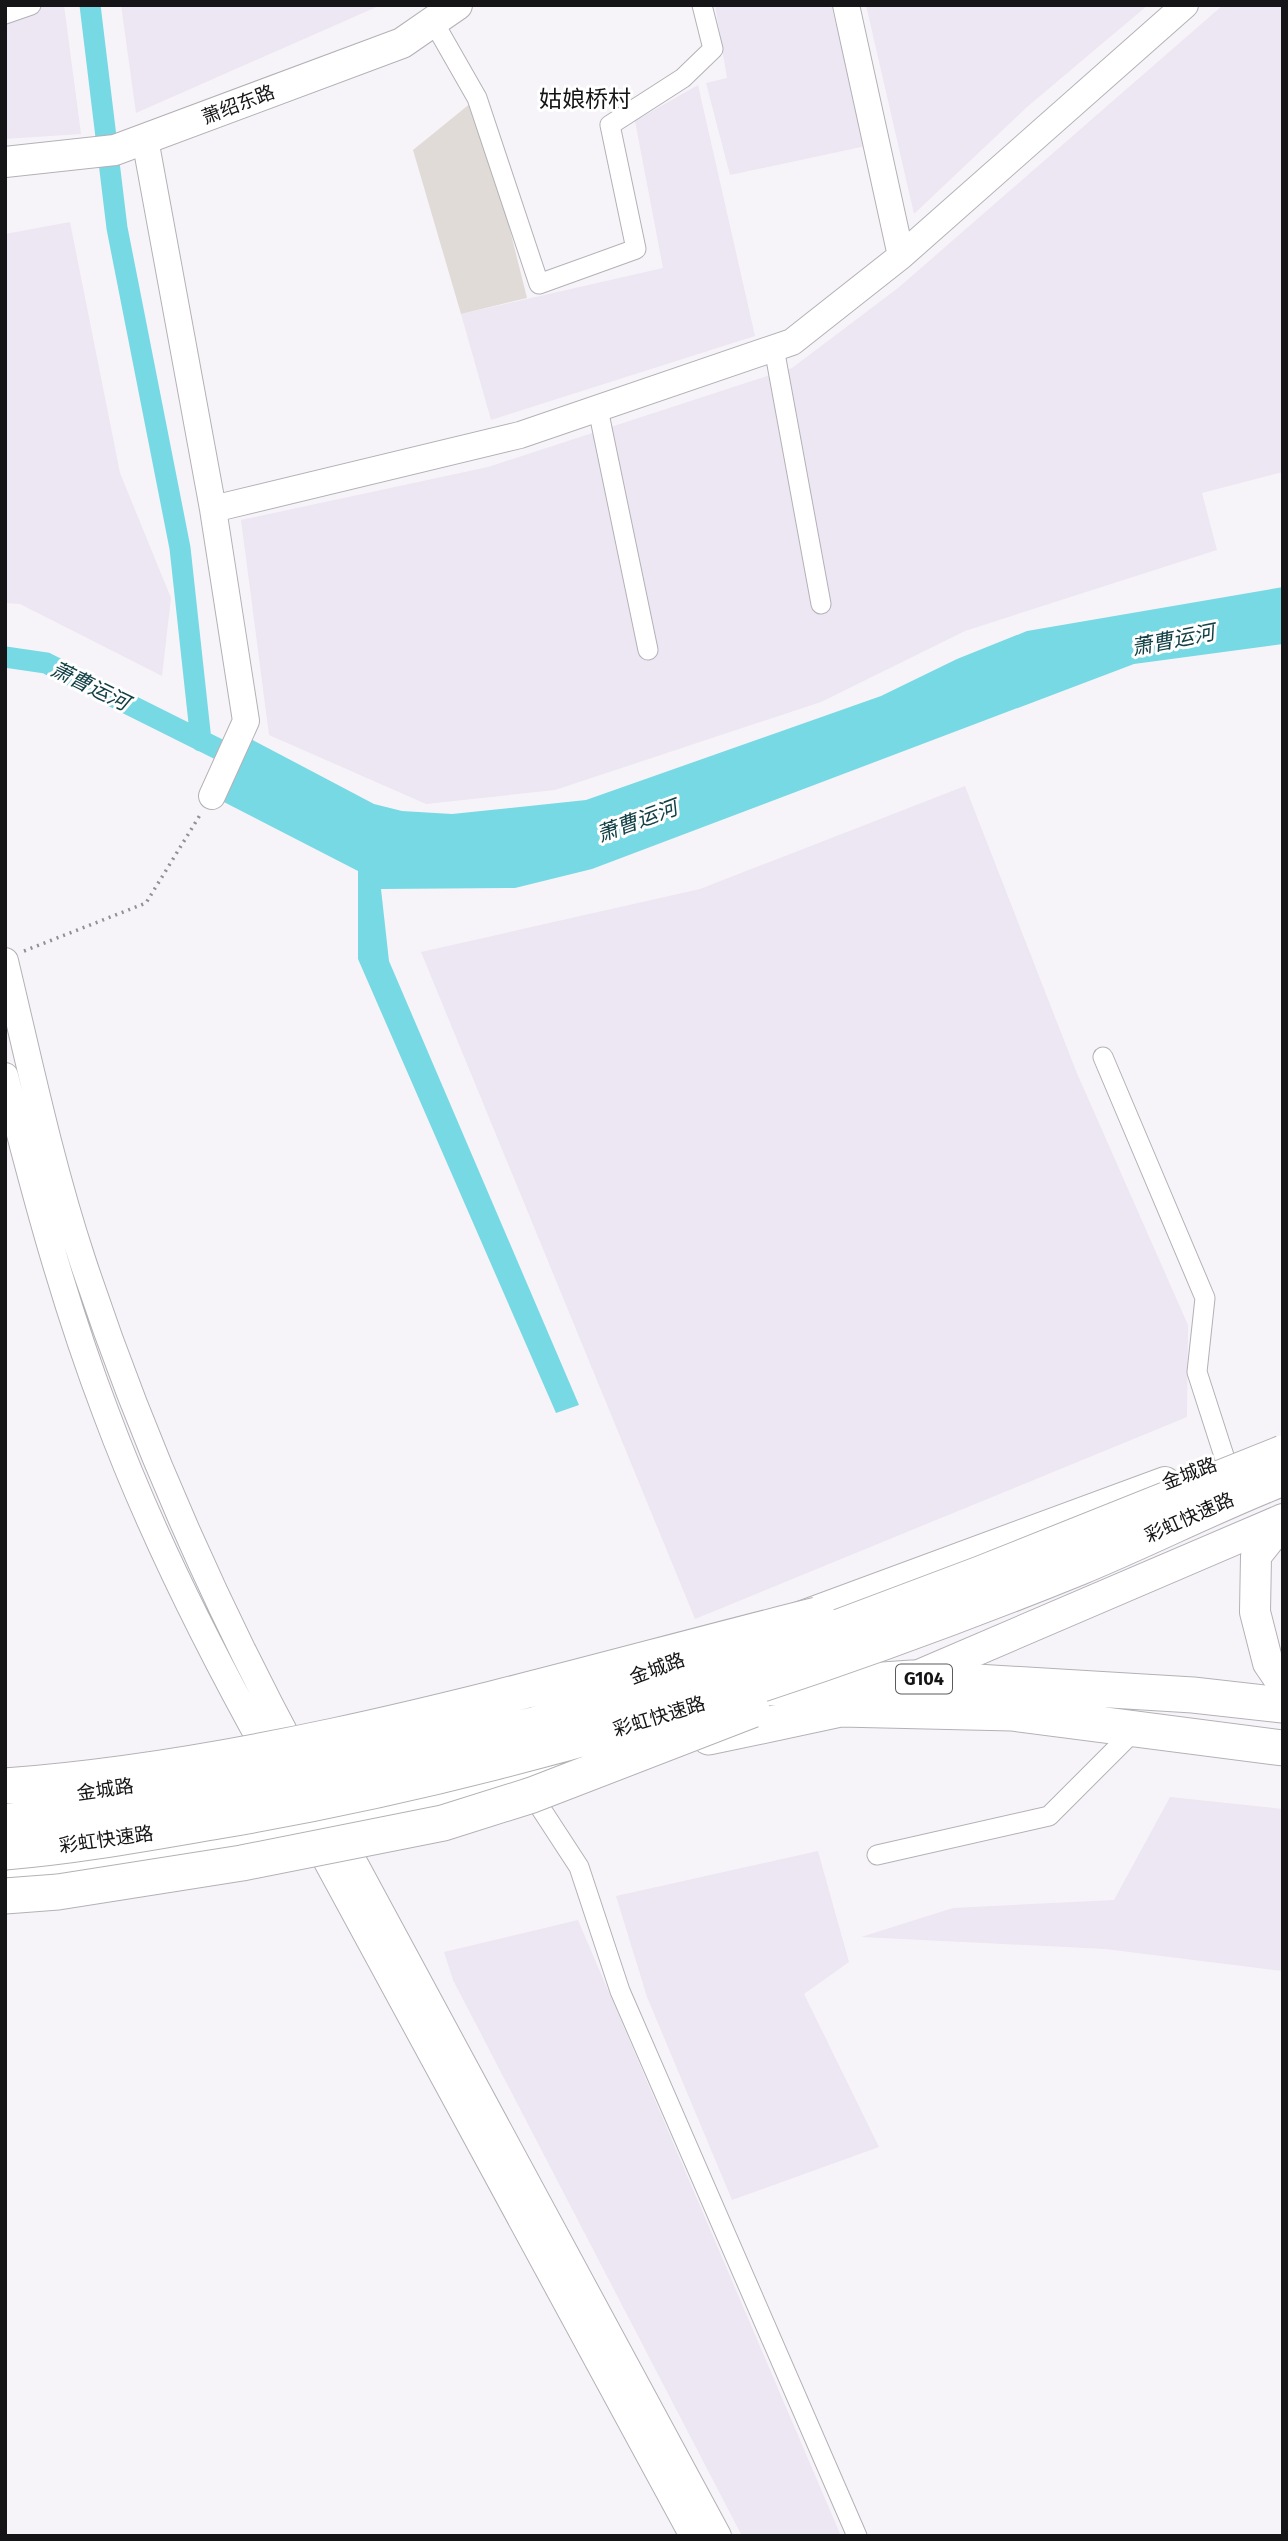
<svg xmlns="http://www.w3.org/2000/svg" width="1288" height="2541" font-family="'Fira Sans','Noto Sans SC',sans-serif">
<rect width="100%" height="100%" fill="#f7f4f9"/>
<path fill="#ede6f3" d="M 5,5 L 64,5 L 81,134 L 5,139 Z
M 121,5 L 381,5 L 136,113 Z
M 715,5 L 831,5 L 866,146 L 730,175 L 706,83 L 727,78 Z
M 866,5 L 1148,5 L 1027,107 L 914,214 Z
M 1223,5 L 1283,5 L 1283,472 L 1202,493 L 1217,550 L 965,631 L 821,702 L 555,790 L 426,804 L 269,735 L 241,520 L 488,467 L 792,368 L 898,288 Z
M 698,85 L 755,336 L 491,420 L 461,314 L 663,268 L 635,121 Z
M 70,222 L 120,473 L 171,598 L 162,676 L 20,604 L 5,603 L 5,234 Z
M 965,786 L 1076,1071 L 1188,1325 L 1187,1417 L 695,1619 L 421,952 L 700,889 Z
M 1170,1797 L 1283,1809 L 1283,1971 L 1105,1949 L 861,1937 L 953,1908 L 1114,1900 Z
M 818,1851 L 849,1962 L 804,1994 L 879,2147 L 732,2200 L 647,1997 L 616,1896 Z
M 578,1920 L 841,2536 L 742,2536 L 453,1980 L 444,1952 Z"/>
<path fill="#77d9e4" d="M 1283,587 L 1283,644 L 1134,664 L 592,869 L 515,888 L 381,889 L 389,961 L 579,1405 L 556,1413 L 358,959 L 358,871 L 218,799 L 247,737 L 374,804 L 402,811 L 452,814 L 586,800 L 881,696 L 957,659 L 1027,631 Z"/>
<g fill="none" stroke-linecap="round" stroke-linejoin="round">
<path stroke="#77d9e4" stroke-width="21" d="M 90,5 L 117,228 L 180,548 L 201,741
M 5,657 L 46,663 L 242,761"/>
</g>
<path fill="#e0dbd7" d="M 477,98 L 527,298 L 461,314 L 413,150 Z"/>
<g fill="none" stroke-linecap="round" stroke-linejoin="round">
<defs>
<path id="street" d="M 5,14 L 31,5
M 433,21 L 477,98 L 539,284 L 636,249 L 610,125 L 683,78 L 713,49 L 702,5
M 774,348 L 821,604
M 598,409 L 648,650
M 1103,1057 L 1205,1298 L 1197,1372 L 1225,1459
M 532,1795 L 579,1867 L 620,1991 L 857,2536
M 877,1855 L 1049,1816 L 1136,1729"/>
<path id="secondary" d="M 145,139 L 213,509 L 246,721 L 212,796
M 901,256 L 1185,5
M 213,509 L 520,435 L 792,342 L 901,256 L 846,5
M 5,961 C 29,1061 50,1162 82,1259 C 139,1432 212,1598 298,1758
M 5,1076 C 34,1190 64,1303 106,1413 C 151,1534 210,1651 273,1763
M 336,1829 L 718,2536
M 312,1834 L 693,2536"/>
<path id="primary" d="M 5,162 L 115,150 L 402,43 L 457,5
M 1283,1522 L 1256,1556 L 1255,1612 L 1268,1663 L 1283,1685
M 794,1619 L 1165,1482
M 912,1678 L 1283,1519"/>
<path id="highway" d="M 766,1688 L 912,1678 L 1193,1695 L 1283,1705
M 709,1737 L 841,1709 L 1012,1713 L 1283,1748
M 5,1870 L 312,1832 L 549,1775"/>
</defs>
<use href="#street" stroke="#b4b1b6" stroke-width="21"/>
<use href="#secondary" stroke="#b4b1b6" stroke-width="28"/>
<use href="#primary" stroke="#b4b1b6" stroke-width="32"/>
<use href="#highway" stroke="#b4b1b6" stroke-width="37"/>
<path stroke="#929094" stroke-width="3.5" stroke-dasharray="2 5" stroke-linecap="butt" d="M 24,951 L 146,903 L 200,815"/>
<use href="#street" stroke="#fff" stroke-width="19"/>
<use href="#secondary" stroke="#fff" stroke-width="26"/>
<use href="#primary" stroke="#fff" stroke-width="30"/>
<use href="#highway" stroke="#fff" stroke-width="35"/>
<defs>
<path id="highway-bridge" d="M 5,1786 C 283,1765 549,1682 817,1615
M 5,1822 L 345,1768 L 533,1725 L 730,1668 L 980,1574 L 1283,1453
M 5,1852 C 77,1846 148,1833 218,1821 C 514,1771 802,1680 1080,1567 C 1148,1539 1214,1505 1283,1478
M 5,1896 L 58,1892 L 242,1863 L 443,1823 L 532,1795 L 752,1710"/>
</defs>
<use href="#highway-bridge" stroke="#b4b1b6" stroke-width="37" stroke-linecap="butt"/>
<use href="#highway-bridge" stroke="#fff" stroke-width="35"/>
</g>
<g text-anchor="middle" stroke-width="6" stroke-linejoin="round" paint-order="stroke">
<rect fill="#fff" stroke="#5b5a5c" stroke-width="2" x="896" y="1664.5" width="56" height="29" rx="5"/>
<g font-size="18" font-weight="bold" fill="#151416">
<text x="924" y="1685">G104</text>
</g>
<g font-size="19" fill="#151416" stroke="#fff">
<text transform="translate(238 104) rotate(-21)" y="7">萧绍东路</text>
<text transform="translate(1189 1473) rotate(-21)" y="7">金城路</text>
<text transform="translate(1189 1517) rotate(-24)" y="7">彩虹快速路</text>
<text transform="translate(657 1668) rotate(-20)" y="7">金城路</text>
<text transform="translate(659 1716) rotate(-17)" y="7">彩虹快速路</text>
<text transform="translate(105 1789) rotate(-8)" y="7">金城路</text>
<text transform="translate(106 1839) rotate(-8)" y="7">彩虹快速路</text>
</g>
<g font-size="21" font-style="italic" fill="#134146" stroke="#fff">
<text transform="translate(1173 640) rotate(-11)" y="7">萧曹运河</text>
<text transform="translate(90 686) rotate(26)" y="7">萧曹运河</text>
<text transform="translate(637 821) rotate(-20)" y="7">萧曹运河</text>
</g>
<g font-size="23" fill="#151416" stroke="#fff">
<text x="585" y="107">姑娘桥村</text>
</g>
</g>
<rect width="1288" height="2541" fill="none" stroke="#151416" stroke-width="14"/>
</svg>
